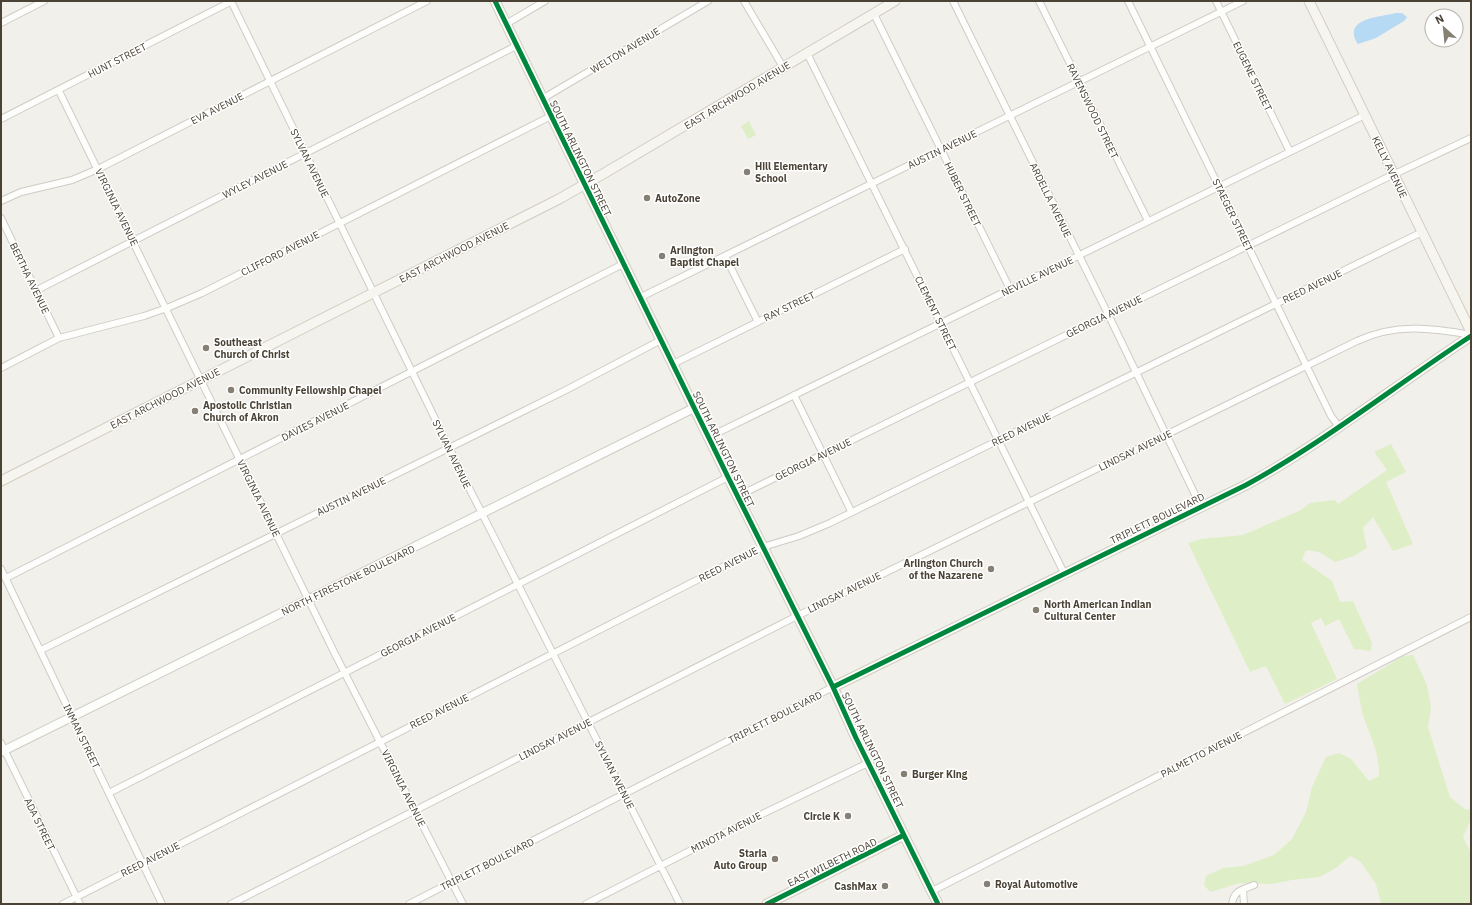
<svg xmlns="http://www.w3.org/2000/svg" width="1472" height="905" font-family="'IBM Plex Sans',sans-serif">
<rect width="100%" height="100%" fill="#f2f0ea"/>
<path fill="#deefc7" d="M 749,121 L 756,135 L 748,139 L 741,126 Z
M 1391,444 L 1406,472 L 1386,482 L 1413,544 L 1393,551 L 1373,517 L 1363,528 L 1367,548 L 1354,556 L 1335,562 L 1319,552 L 1306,550 L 1302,560 L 1332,581 L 1340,602 L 1353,601 L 1372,643 L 1371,651 L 1354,649 L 1339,619 L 1325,626 L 1321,618 L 1311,623 L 1337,679 L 1285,704 L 1266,666 L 1250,672 L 1188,543 L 1201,539 L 1243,535 L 1301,510 L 1310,503 L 1335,500 L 1338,504 L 1387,470 L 1374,452 Z
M 1413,655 L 1427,685 L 1431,707 L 1428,727 L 1450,797 L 1466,810 L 1471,808 L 1471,819 L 1463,837 L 1471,853 L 1471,904 L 1381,904 L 1376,884 L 1360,861 L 1350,856 L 1336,868 L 1319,877 L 1292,880 L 1272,884 L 1240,883 L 1210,892 L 1204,885 L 1206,876 L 1223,868 L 1243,866 L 1274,855 L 1292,839 L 1306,812 L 1312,787 L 1326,757 L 1339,753 L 1351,759 L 1369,781 L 1379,776 C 1380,754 1370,736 1363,715 C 1360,705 1359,694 1357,684 L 1403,656 Z"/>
<path fill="#b6d9f4" d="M 1396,13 L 1402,13 L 1407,17 L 1404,21 L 1376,38 L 1358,44 C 1341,18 1381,17 1396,13 Z"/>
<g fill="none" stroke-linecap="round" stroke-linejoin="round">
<defs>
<path id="minor" d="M 231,1 L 464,478 L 680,904
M 744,1 L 783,67
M 953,1 L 1108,314 L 1201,507
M 1039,1 L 1148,221
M 1128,1 L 1331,416 L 1340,428
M 1216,1 L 1290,152
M 874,14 L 1010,289
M 1,23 L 44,1
M 506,24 L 545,1
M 807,53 L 1064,573
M 59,91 L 335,654 L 463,904
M 542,99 L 708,1
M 1,119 L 232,1
M 1,201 L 21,192 L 72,180 L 98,169 L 427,1
M 1,218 L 59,338
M 725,256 L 758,322
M 37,290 L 516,46
M 641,297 L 1243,1
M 673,364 L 905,249
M 1,368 L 59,338 L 144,316 L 167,308 L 202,293 L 551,116
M 794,395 L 851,511
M 709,437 L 1365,115
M 738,496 L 1384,179 L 1471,138
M 1,569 L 162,904
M 6,578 L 623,264
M 41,650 L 566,390 L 661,340
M 1,743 L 80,904
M 109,793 L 728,477
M 1243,890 L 1244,904
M 932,891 L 1471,617
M 63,904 L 740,558 L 763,547 L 799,536 L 830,523 L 1422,232
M 231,904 L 797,616 L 1357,341 C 1396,323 1430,328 1471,335
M 409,904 L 833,687
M 586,904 L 752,819 L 868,763
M 1232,904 C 1234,890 1242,890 1254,885"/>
<path id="tertiary" d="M 1,752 L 694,408"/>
<path id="secondary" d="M 495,1 L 728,477 L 833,687 L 856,738 L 938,904
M 1309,1 L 1471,332
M 1,481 L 559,199 L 603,174 L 895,1
M 833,687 L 1246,485 C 1326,441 1396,385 1471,336
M 767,904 L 904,835"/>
</defs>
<use href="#minor" stroke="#cfccc6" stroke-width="8"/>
<use href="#tertiary" stroke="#cfccc6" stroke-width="10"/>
<use href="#secondary" stroke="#d2cec0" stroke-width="11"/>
<use href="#minor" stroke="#fdfdfc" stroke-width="6"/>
<use href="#tertiary" stroke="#fdfdfc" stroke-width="8"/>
<use href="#secondary" stroke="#f7f5ef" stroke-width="9"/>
<defs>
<path id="cycleway" d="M 495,1 L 728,477 L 833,687 L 856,738 L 938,904
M 833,687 L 1246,485 C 1326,441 1396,385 1471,336
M 767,904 L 904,835"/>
</defs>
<use href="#cycleway" stroke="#fff" stroke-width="8"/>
<use href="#cycleway" stroke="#00873e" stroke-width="5"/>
</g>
<g fill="#857f74" stroke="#fff" stroke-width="1.5">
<circle cx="747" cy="172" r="4"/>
<circle cx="647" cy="198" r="4"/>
<circle cx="662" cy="256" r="4"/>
<circle cx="206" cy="348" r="4"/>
<circle cx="231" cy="390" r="4"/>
<circle cx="195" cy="411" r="4"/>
<circle cx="991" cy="569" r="4"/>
<circle cx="1036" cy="610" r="4"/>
<circle cx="904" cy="774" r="4"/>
<circle cx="848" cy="816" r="4"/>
<circle cx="775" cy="859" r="4"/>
<circle cx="987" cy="884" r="4"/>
<circle cx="885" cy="886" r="4"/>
</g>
<g text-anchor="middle" stroke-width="3" stroke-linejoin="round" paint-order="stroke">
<g font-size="10" fill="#4a4235" stroke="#fff">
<text transform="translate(625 50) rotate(-31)" y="4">WELTON AVENUE</text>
<text transform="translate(117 60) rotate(-27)" y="4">HUNT STREET</text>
<text transform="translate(1253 76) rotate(64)" y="4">EUGENE STREET</text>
<text transform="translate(737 95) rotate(-31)" y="4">EAST ARCHWOOD AVENUE</text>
<text transform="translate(217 108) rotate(-27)" y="4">EVA AVENUE</text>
<text transform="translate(1093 111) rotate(64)" y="4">RAVENSWOOD STREET</text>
<text transform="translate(942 149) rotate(-26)" y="4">AUSTIN AVENUE</text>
<text transform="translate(581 158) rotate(64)" y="4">SOUTH ARLINGTON STREET</text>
<text transform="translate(310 163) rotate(64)" y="4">SYLVAN AVENUE</text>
<text transform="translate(1390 167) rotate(64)" y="4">KELLY AVENUE</text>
<text transform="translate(255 179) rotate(-27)" y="4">WYLEY AVENUE</text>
<text transform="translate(963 194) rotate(64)" y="4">HUBER STREET</text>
<text transform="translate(1051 200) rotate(64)" y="4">ARDELLA AVENUE</text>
<text transform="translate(117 207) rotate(64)" y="4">VIRGINIA AVENUE</text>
<text transform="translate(1233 215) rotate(64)" y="4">STAEGER STREET</text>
<text transform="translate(454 252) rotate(-27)" y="4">EAST ARCHWOOD AVENUE</text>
<text transform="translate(280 253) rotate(-27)" y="4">CLIFFORD AVENUE</text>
<text transform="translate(1037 276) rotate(-26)" y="4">NEVILLE AVENUE</text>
<text transform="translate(30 278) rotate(64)" y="4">BERTHA AVENUE</text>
<text transform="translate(1312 286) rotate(-26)" y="4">REED AVENUE</text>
<text transform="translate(789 306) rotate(-26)" y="4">RAY STREET</text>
<text transform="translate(936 313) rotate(64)" y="4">CLEMENT STREET</text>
<text transform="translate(1104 316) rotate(-26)" y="4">GEORGIA AVENUE</text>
<text transform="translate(165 398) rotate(-27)" y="4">EAST ARCHWOOD AVENUE</text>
<text transform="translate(315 421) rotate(-27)" y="4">DAVIES AVENUE</text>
<text transform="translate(1021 429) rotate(-26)" y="4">REED AVENUE</text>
<text transform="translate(724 449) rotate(64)" y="4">SOUTH ARLINGTON STREET</text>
<text transform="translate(1135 450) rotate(-26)" y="4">LINDSAY AVENUE</text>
<text transform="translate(452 454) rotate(64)" y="4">SYLVAN AVENUE</text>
<text transform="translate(813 459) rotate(-26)" y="4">GEORGIA AVENUE</text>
<text transform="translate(351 496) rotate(-26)" y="4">AUSTIN AVENUE</text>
<text transform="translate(259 498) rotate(64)" y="4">VIRGINIA AVENUE</text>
<text transform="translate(1157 518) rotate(-26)" y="4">TRIPLETT BOULEVARD</text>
<text transform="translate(728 564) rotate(-27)" y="4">REED AVENUE</text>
<text transform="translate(348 580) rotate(-26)" y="4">NORTH FIRESTONE BOULEVARD</text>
<text transform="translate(844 592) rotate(-26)" y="4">LINDSAY AVENUE</text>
<text transform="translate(418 635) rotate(-27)" y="4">GEORGIA AVENUE</text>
<text transform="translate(439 711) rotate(-27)" y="4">REED AVENUE</text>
<text transform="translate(775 717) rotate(-27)" y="4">TRIPLETT BOULEVARD</text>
<text transform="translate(82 736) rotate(64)" y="4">INMAN STREET</text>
<text transform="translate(555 739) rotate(-27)" y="4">LINDSAY AVENUE</text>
<text transform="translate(873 750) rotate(64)" y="4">SOUTH ARLINGTON STREET</text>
<text transform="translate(1201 754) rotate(-27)" y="4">PALMETTO AVENUE</text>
<text transform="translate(615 775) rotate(63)" y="4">SYLVAN AVENUE</text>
<text transform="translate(404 788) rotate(63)" y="4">VIRGINIA AVENUE</text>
<text transform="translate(40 824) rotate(64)" y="4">ADA STREET</text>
<text transform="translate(726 832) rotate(-27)" y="4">MINOTA AVENUE</text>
<text transform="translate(150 859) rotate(-27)" y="4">REED AVENUE</text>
<text transform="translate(832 862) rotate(-26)" y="4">EAST WILBETH ROAD</text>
<text transform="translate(487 864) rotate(-27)" y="4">TRIPLETT BOULEVARD</text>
</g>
<g font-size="10" font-weight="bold" fill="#4a4235" stroke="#fff" text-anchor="start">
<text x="755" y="170">Hill Elementary<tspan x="755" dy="12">School</tspan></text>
<text x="655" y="202">AutoZone</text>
<text x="670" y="254">Arlington<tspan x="670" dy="12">Baptist Chapel</tspan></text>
<text x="214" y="346">Southeast<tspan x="214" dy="12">Church of Christ</tspan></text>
<text x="239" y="394">Community Fellowship Chapel</text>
<text x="203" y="409">Apostolic Christian<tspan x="203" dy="12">Church of Akron</tspan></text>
<text x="983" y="567" text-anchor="end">Arlington Church<tspan x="983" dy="12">of the Nazarene</tspan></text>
<text x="1044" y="608">North American Indian<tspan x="1044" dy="12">Cultural Center</tspan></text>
<text x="912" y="778">Burger King</text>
<text x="840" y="820" text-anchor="end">Circle K</text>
<text x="767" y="857" text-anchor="end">Staria<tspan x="767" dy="12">Auto Group</tspan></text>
<text x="995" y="888">Royal Automotive</text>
<text x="877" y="890" text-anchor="end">CashMax</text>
</g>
</g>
<rect width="1472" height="905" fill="none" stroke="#4a4235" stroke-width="4"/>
<g transform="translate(1444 28) rotate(333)"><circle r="19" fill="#ffffff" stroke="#b7b3ae"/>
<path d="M0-3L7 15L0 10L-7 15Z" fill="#857f74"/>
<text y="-6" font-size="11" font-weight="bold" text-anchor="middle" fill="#4a4235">N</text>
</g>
</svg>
